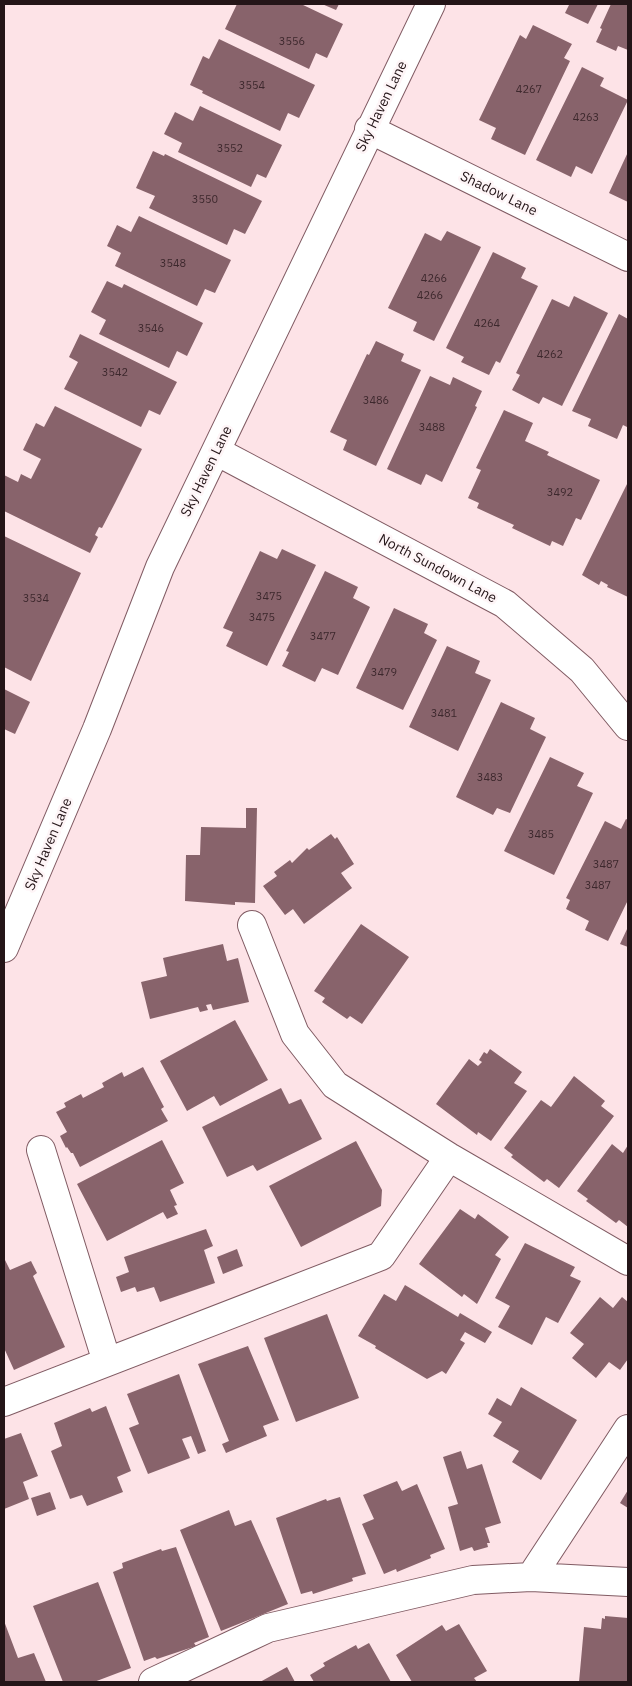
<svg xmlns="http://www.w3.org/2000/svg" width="632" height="1686" font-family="'IBM Plex Sans',sans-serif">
<rect width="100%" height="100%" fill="#fde3e7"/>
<path fill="#88636b" d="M 237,4 L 301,4 L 343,24 L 327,58 L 316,53 L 309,69 L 225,29 Z
M 322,4 L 339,4 L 336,10 Z
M 566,4 L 598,4 L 588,24 L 565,13 L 569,5 Z
M 611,4 L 628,4 L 628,50 L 618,46 L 616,51 L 596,42 L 602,29 L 600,28 Z
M 533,25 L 572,44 L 564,58 L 570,61 L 525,155 L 491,139 L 496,128 L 479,120 L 520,35 L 526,39 Z
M 219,39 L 315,85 L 299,118 L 288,113 L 280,131 L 202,93 L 203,91 L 190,85 L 203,56 L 209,59 Z
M 582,67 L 604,78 L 600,86 L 628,100 L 592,174 L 576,166 L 571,177 L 536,160 Z
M 200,106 L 282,145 L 266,178 L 257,174 L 251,187 L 178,152 L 182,143 L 164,134 L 175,112 L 193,121 Z
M 153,151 L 164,156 L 165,154 L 262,201 L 245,234 L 234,229 L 227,245 L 149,208 L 155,196 L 136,188 Z
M 628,152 L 628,202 L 609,193 Z
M 139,216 L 231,260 L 215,293 L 205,289 L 197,306 L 115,266 L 121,253 L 107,246 L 117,225 L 131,232 Z
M 447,231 L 481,247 L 434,341 L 413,331 L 417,322 L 388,308 L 425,233 L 441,241 Z
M 493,252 L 526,268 L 521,278 L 538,286 L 500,363 L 496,361 L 489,375 L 461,362 L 464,357 L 446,348 Z
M 107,281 L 122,288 L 124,284 L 203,323 L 187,356 L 177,351 L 169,368 L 99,334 L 106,320 L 91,312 Z
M 574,296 L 608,313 L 562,406 L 543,397 L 539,404 L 512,390 L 520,375 L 516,373 L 552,299 L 569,307 Z
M 619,314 L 628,319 L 628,424 L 627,427 L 623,425 L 617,439 L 588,426 L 591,419 L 572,411 Z
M 80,334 L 177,382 L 160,415 L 149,410 L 141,427 L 64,389 L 78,362 L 69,357 Z
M 376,341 L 404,354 L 401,361 L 421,370 L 376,466 L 343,450 L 347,440 L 330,432 L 367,354 L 369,355 Z
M 430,376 L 450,385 L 453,377 L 482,391 L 475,406 L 477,407 L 442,482 L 426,474 L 421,485 L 387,469 Z
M 55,406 L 142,449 L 115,503 L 102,528 L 99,527 L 95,535 L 98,537 L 90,553 L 4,511 L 4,475 L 18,482 L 21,474 L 31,479 L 41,459 L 23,450 L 36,423 L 44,427 Z
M 504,410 L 533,423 L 525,441 L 549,452 L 547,455 L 600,480 L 581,520 L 576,518 L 563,546 L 552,541 L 550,546 L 512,528 L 514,525 L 477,508 L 479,503 L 468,498 L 481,470 L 476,468 Z
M 628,482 L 628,597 L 607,587 L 608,585 L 601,581 L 599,585 L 582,575 Z
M 4,536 L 81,573 L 31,681 L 4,667 Z
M 282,549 L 316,565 L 267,666 L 226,646 L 233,632 L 223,628 L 260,551 L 277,559 Z
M 325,571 L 358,587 L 353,598 L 370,607 L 338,675 L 322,668 L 315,682 L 282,666 L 289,652 L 286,651 Z
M 394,608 L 428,624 L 424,633 L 437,640 L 403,710 L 356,688 Z
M 447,646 L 480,661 L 475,673 L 491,680 L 458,751 L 409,727 Z
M 4,689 L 30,702 L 15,734 L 4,729 Z
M 501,702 L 535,718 L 530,729 L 546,737 L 510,813 L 497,808 L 493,815 L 456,797 Z
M 550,757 L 584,773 L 577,786 L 593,793 L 554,875 L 504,851 Z
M 246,808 L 257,808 L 255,903 L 235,902 L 235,905 L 185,901 L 186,855 L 200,855 L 201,827 L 246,828 Z
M 626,819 L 628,820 L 628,900 L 608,941 L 585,930 L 589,921 L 566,909 L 570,900 L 566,898 L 605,821 L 621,829 Z
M 331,834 L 335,839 L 337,837 L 354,864 L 341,873 L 352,888 L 304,924 L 293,909 L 285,915 L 263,886 L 277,876 L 274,872 L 290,860 L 292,863 L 307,848 L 309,850 Z
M 361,924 L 409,957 L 362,1024 L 350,1016 L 347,1019 L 322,1002 L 325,998 L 314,991 Z
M 628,927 L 628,947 L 620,944 Z
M 223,944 L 227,961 L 238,958 L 249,1002 L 213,1010 L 211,1004 L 206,1005 L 208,1010 L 200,1012 L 198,1007 L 150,1019 L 141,982 L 167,976 L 163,958 Z
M 235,1020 L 268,1080 L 220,1106 L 214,1096 L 187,1111 L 160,1061 Z
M 490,1049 L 522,1072 L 514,1083 L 527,1091 L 491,1141 L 478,1132 L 477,1135 L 436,1104 L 469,1059 L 478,1066 L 482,1062 L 479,1060 L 484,1052 L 487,1054 Z
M 143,1067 L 164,1107 L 161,1109 L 168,1121 L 80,1167 L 73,1153 L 71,1153 L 67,1147 L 66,1148 L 60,1136 L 67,1132 L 56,1112 L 66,1107 L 64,1103 L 81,1094 L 83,1098 L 104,1087 L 102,1083 L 122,1072 L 124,1077 Z
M 574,1076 L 605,1101 L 601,1106 L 614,1116 L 559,1188 L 547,1179 L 544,1182 L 511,1157 L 513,1155 L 504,1148 L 541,1100 L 551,1107 Z
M 281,1088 L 289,1104 L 301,1099 L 322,1139 L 257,1171 L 253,1165 L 227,1177 L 202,1127 Z
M 162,1140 L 184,1183 L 170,1190 L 177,1205 L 174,1206 L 178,1214 L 167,1219 L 163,1212 L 107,1241 L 77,1184 Z
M 356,1141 L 382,1190 L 381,1206 L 301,1247 L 269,1186 Z
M 612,1144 L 623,1153 L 628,1145 L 628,1227 L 619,1220 L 616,1223 L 586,1201 L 588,1199 L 577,1191 Z
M 460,1209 L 475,1219 L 478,1214 L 509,1237 L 495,1255 L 501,1259 L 477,1304 L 464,1294 L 462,1297 L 419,1264 Z
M 206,1229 L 213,1246 L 204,1250 L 215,1283 L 160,1302 L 154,1287 L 137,1292 L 135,1287 L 121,1292 L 116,1277 L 129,1272 L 124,1257 Z
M 525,1243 L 575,1267 L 570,1276 L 581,1281 L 558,1323 L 546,1317 L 532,1345 L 498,1327 L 510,1306 L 495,1298 Z
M 237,1249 L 243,1266 L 223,1274 L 217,1257 Z
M 5,1260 L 10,1270 L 31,1261 L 37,1273 L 33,1276 L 65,1347 L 14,1370 L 4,1348 Z
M 405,1285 L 458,1317 L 460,1313 L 492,1332 L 485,1343 L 465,1332 L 460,1340 L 465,1343 L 446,1374 L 442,1371 L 427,1379 L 375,1348 L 376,1346 L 358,1336 L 384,1294 L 396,1301 Z
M 600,1297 L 613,1308 L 622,1297 L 628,1302 L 628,1359 L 620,1370 L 609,1362 L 596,1378 L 572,1358 L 584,1344 L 570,1333 Z
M 327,1314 L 359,1398 L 296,1422 L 264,1338 Z
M 248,1346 L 279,1420 L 263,1426 L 267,1436 L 226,1453 L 222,1444 L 229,1441 L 198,1364 Z
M 179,1374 L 206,1451 L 198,1454 L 191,1436 L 182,1439 L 190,1458 L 148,1474 L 129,1428 L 139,1424 L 127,1394 Z
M 521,1387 L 577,1420 L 541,1480 L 512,1462 L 519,1451 L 493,1436 L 502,1422 L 488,1414 L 497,1398 L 511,1406 Z
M 106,1406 L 131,1471 L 117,1477 L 123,1492 L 87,1506 L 82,1495 L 70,1499 L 51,1451 L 62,1446 L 54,1423 L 90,1408 L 92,1412 Z
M 21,1433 L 38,1476 L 23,1482 L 29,1499 L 4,1509 L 4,1439 Z
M 461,1451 L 467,1469 L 482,1464 L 501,1523 L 485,1528 L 490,1543 L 487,1543 L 488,1547 L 474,1551 L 472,1547 L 460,1551 L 448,1507 L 458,1504 L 443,1457 Z
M 397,1481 L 402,1491 L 417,1484 L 445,1549 L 430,1555 L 431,1558 L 397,1572 L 396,1569 L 384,1574 L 362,1524 L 374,1519 L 363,1495 Z
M 628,1490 L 628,1508 L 620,1503 Z
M 50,1492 L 56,1509 L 37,1516 L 31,1498 Z
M 340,1497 L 366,1574 L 352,1578 L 353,1581 L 313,1594 L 312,1591 L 301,1594 L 276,1518 L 326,1499 L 327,1501 Z
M 229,1510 L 235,1526 L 251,1520 L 288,1604 L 221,1631 L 180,1530 Z
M 176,1547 L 209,1637 L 194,1643 L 196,1646 L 157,1659 L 155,1657 L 144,1661 L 113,1572 L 123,1568 L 122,1563 L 161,1549 L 162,1551 Z
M 98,1582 L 131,1668 L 94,1682 L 63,1682 L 33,1606 Z
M 605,1616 L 628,1618 L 628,1682 L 579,1682 L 584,1627 L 601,1629 L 602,1618 L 605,1619 Z
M 4,1621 L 18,1658 L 34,1653 L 46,1682 L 4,1682 Z
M 459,1624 L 487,1671 L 474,1678 L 477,1682 L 412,1682 L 396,1655 L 442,1625 L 446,1631 Z
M 369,1643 L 391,1682 L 314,1682 L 310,1675 L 325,1666 L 323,1663 L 356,1645 L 358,1649 Z
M 287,1667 L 295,1682 L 260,1682 Z"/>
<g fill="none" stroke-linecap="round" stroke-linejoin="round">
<defs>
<path id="minor" d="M 369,129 L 628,257
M 216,451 L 505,604 L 582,670 L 628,726
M 252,925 L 295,1034 L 335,1085 L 449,1157 L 628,1261
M 4,948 L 97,729 L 160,567 L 431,4
M 41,1150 L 107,1362
M 4,1402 L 381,1256 L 449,1157
M 531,1577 L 628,1582
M 153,1682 L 268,1628 L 473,1580 L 531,1577 L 628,1429"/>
</defs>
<use href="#minor" stroke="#805b63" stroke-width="30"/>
<use href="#minor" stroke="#fff" stroke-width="28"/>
</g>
<g text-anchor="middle" stroke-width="5" stroke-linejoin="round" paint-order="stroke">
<g font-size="11" fill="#3d282d">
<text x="292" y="45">3556</text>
<text x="252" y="89">3554</text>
<text x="529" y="93">4267</text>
<text x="586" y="121">4263</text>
<text x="230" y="152">3552</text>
<text x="205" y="203">3550</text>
<text x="173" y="267">3548</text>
<text x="434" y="282">4266</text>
<text x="430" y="299">4266</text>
<text x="487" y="327">4264</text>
<text x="151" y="332">3546</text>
<text x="550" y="358">4262</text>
<text x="115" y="376">3542</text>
<text x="376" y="404">3486</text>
<text x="432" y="431">3488</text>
<text x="560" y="496">3492</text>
<text x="269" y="600">3475</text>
<text x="36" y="602">3534</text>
<text x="262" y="621">3475</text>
<text x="323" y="640">3477</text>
<text x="384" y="676">3479</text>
<text x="444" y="717">3481</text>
<text x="490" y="781">3483</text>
<text x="541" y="838">3485</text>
<text x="606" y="868">3487</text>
<text x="598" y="889">3487</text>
</g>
<g font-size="14" fill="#241518" stroke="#fef5f7">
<text transform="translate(381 106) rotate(-64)" y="5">Sky Haven Lane</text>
<text transform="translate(499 193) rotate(26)" y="5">Shadow Lane</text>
<text transform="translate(206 471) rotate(-64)" y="5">Sky Haven Lane</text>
<text transform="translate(438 568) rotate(28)" y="5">North Sundown Lane</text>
<text transform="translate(48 844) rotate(-67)" y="5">Sky Haven Lane</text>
</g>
</g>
<rect width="632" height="1686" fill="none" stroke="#241518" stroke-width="10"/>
</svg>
